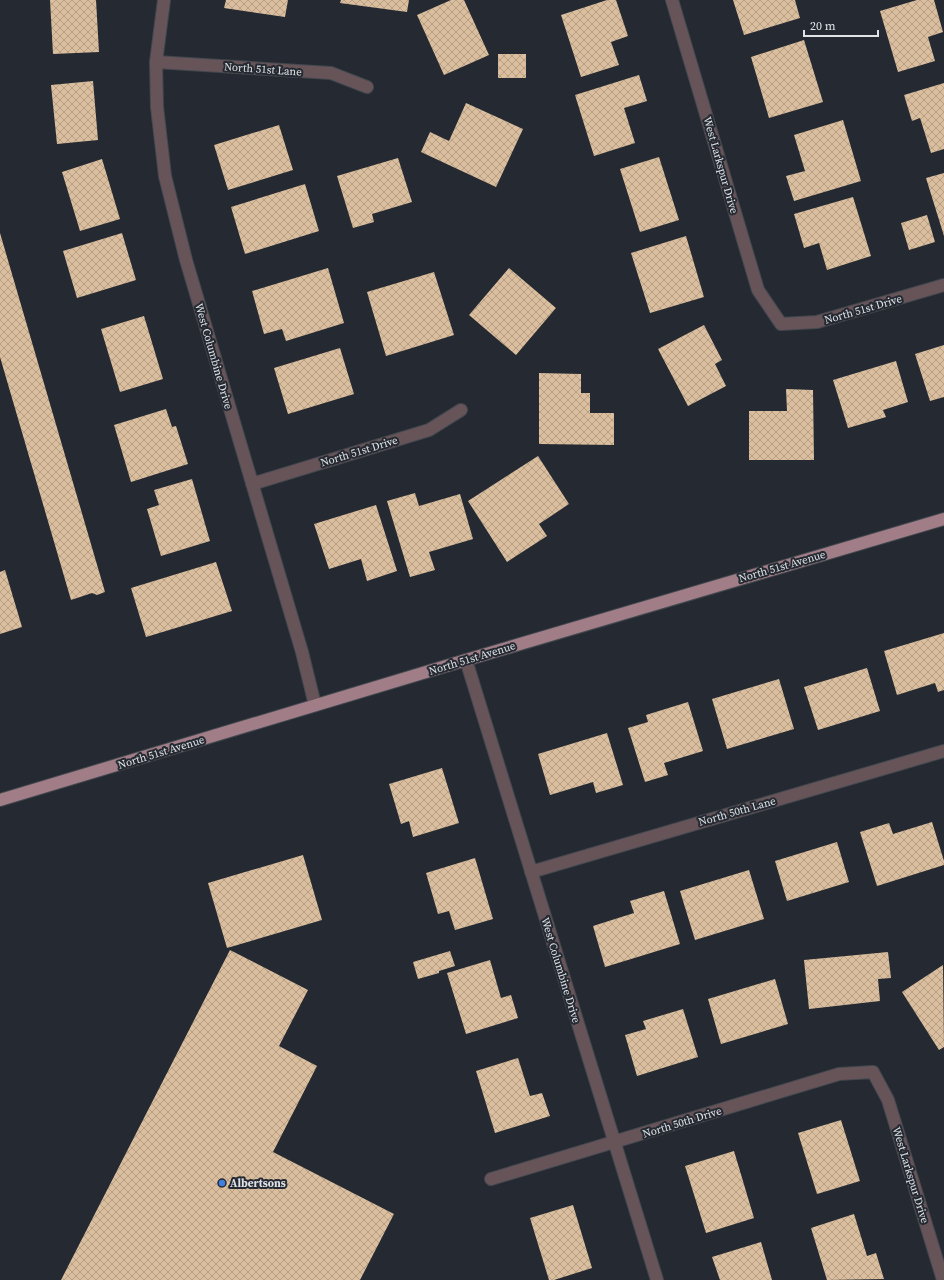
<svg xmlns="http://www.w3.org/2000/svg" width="944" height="1280" font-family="'Source Serif 4',serif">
<defs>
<pattern id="building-cross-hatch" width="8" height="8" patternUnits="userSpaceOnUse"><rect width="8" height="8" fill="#dbbe9d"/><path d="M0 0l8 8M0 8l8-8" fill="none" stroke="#b5a087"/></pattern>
</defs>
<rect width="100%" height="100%" fill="#252a32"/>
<path fill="url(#building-cross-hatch)" d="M 50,0 L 96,0 L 99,52 L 53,54 Z
M 226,0 L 288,0 L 285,17 L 224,8 Z
M 341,0 L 409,0 L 407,12 L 340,3 Z
M 451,0 L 464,0 L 489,55 L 444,75 L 417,15 Z
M 607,0 L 616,0 L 628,36 L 611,42 L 619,65 L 581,77 L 561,15 Z
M 733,0 L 795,0 L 800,18 L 744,35 Z
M 917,0 L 934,0 L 943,32 L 928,37 L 935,61 L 898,72 L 880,11 Z
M 804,40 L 823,102 L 769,118 L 751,57 Z
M 498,54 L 526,54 L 526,78 L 498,78 Z
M 639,75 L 647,101 L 624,108 L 635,143 L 594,156 L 575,95 Z
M 93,81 L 98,140 L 57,144 L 51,85 Z
M 944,83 L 944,149 L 931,153 L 920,118 L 912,121 L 904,95 Z
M 466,103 L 523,129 L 496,187 L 421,152 L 430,132 L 449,141 Z
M 843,120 L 861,181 L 794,201 L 786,176 L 805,171 L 794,135 Z
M 279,125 L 293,170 L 228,190 L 214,145 Z
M 659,157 L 679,220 L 640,232 L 620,169 Z
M 398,158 L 412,202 L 372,214 L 374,222 L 353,228 L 337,176 Z
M 102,159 L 120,219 L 80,231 L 62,172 Z
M 944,173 L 944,236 L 926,178 Z
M 305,184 L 319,231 L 245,254 L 231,207 Z
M 853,197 L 871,256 L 827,270 L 819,243 L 804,248 L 794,214 Z
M 927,215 L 935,242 L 909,250 L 901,223 Z
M 0,233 L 105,592 L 97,595 L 92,593 L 71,600 L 0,357 Z
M 122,233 L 136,280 L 77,298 L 63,251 Z
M 686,236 L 704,297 L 650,313 L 631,253 Z
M 328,268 L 344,323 L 286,341 L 282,329 L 264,334 L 252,291 Z
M 509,268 L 556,308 L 516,355 L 469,315 Z
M 434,272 L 454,335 L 386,356 L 367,292 Z
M 144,316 L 163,379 L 120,392 L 101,329 Z
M 704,325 L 722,360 L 715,364 L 726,386 L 688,406 L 658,349 Z
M 944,345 L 944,397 L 930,401 L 915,354 Z
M 340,348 L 354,394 L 288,414 L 274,368 Z
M 896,361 L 908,402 L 883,410 L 886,417 L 848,428 L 833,380 Z
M 539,373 L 581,374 L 581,393 L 590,393 L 590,413 L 614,413 L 614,445 L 539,444 Z
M 786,389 L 813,390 L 814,460 L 749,460 L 749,411 L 787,411 Z
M 166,409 L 172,427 L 176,426 L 188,464 L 131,482 L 114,425 Z
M 538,456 L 569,504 L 539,524 L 547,536 L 507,562 L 468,501 Z
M 192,479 L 210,541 L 161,556 L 147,509 L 159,505 L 154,490 Z
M 415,493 L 419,506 L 460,494 L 473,539 L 429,552 L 435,570 L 410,577 L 387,501 Z
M 376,505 L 397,571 L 367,581 L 361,559 L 329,569 L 314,524 Z
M 216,562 L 232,611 L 146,637 L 131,588 Z
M 5,570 L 22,627 L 0,634 L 0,572 Z
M 944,633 L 944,690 L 938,692 L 935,683 L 897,695 L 884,651 Z
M 867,668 L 880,711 L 818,730 L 804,687 Z
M 779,679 L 794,729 L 727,749 L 712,699 Z
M 688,702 L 703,751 L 664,763 L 668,775 L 645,782 L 628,728 L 648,722 L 646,715 Z
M 607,733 L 623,785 L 596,793 L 593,782 L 550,795 L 538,754 Z
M 442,768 L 459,823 L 413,837 L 409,821 L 401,824 L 389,784 Z
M 932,822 L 944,861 L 944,865 L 877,886 L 860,832 L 889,823 L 893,834 Z
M 837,842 L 849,882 L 787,901 L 775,861 Z
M 303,855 L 322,920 L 227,948 L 208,883 Z
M 475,858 L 493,919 L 455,930 L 449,911 L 438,914 L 426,873 Z
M 749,870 L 764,919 L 695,940 L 680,891 Z
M 664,891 L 680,944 L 605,967 L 593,926 L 634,913 L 630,901 Z
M 230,950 L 308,990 L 279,1046 L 317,1066 L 273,1152 L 394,1214 L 360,1280 L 61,1280 Z
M 450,951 L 455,966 L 439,971 L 439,973 L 418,979 L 413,962 Z
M 888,952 L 891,978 L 878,979 L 880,1001 L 809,1009 L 804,960 Z
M 490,960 L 501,998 L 511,995 L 518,1018 L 466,1034 L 447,973 Z
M 943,965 L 944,1047 L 939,1050 L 902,992 Z
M 775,979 L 788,1024 L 721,1044 L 708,999 Z
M 683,1009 L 698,1057 L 637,1076 L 625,1035 L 646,1029 L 643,1021 Z
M 518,1058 L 530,1096 L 542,1093 L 550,1116 L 495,1133 L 476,1071 Z
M 841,1120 L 860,1181 L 817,1194 L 798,1133 Z
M 734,1151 L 754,1218 L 706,1233 L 685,1166 Z
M 573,1205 L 592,1268 L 554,1280 L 549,1280 L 530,1218 Z
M 854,1214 L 867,1256 L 876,1253 L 884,1279 L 827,1280 L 811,1228 Z
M 761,1242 L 772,1280 L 720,1280 L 712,1257 Z"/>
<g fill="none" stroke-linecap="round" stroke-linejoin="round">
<defs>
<path id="minor" d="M 164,0 L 156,62 L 157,107 L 165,176 L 186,260 L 302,652 L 315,705
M 672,0 L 758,290 L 781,324 L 817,322 L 944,285
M 156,62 L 331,73 L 367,87
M 252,484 L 429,430 L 461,410
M 466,660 L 657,1280
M 531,872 L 944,751
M 491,1179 L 839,1074 L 873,1072 L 888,1100 L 943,1280"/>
<path id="major" d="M 0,800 L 466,660 L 944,519"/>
</defs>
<use href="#minor" stroke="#43484f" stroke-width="14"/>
<use href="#major" stroke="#43484f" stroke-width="14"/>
<use href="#minor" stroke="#665459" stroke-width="12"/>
<use href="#major" stroke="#a17d87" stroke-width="12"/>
</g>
<circle fill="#3f7fe0" stroke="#252a32" stroke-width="1.5" cx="222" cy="1183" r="4"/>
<g text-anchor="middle" stroke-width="4" stroke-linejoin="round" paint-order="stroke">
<g font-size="11" fill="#e0e4e9" stroke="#252a32">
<text transform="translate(263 69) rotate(4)" y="4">North 51st Lane</text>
<text transform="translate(721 165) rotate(74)" y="4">West Larkspur Drive</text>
<text transform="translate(863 309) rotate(-16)" y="4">North 51st Drive</text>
<text transform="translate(214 356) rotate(74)" y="4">West Columbine Drive</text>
<text transform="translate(359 451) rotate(-17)" y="4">North 51st Drive</text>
<text transform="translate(782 566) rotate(-16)" y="4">North 51st Avenue</text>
<text transform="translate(472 658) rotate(-17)" y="4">North 51st Avenue</text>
<text transform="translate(161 752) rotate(-17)" y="4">North 51st Avenue</text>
<text transform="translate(737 811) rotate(-16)" y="4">North 50th Lane</text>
<text transform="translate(561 970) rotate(73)" y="4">West Columbine Drive</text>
<text transform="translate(682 1122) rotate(-17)" y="4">North 50th Drive</text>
<text transform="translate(911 1175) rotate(73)" y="4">West Larkspur Drive</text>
</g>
<g font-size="11" font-weight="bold" fill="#e0e4e9" stroke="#252a32" text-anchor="start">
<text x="230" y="1187">Albertsons</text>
</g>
</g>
<path d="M804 30v6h74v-6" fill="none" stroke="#e0e4e9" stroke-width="2"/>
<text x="810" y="30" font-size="12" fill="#e0e4e9" stroke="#252a32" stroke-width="3" paint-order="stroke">20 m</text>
</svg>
